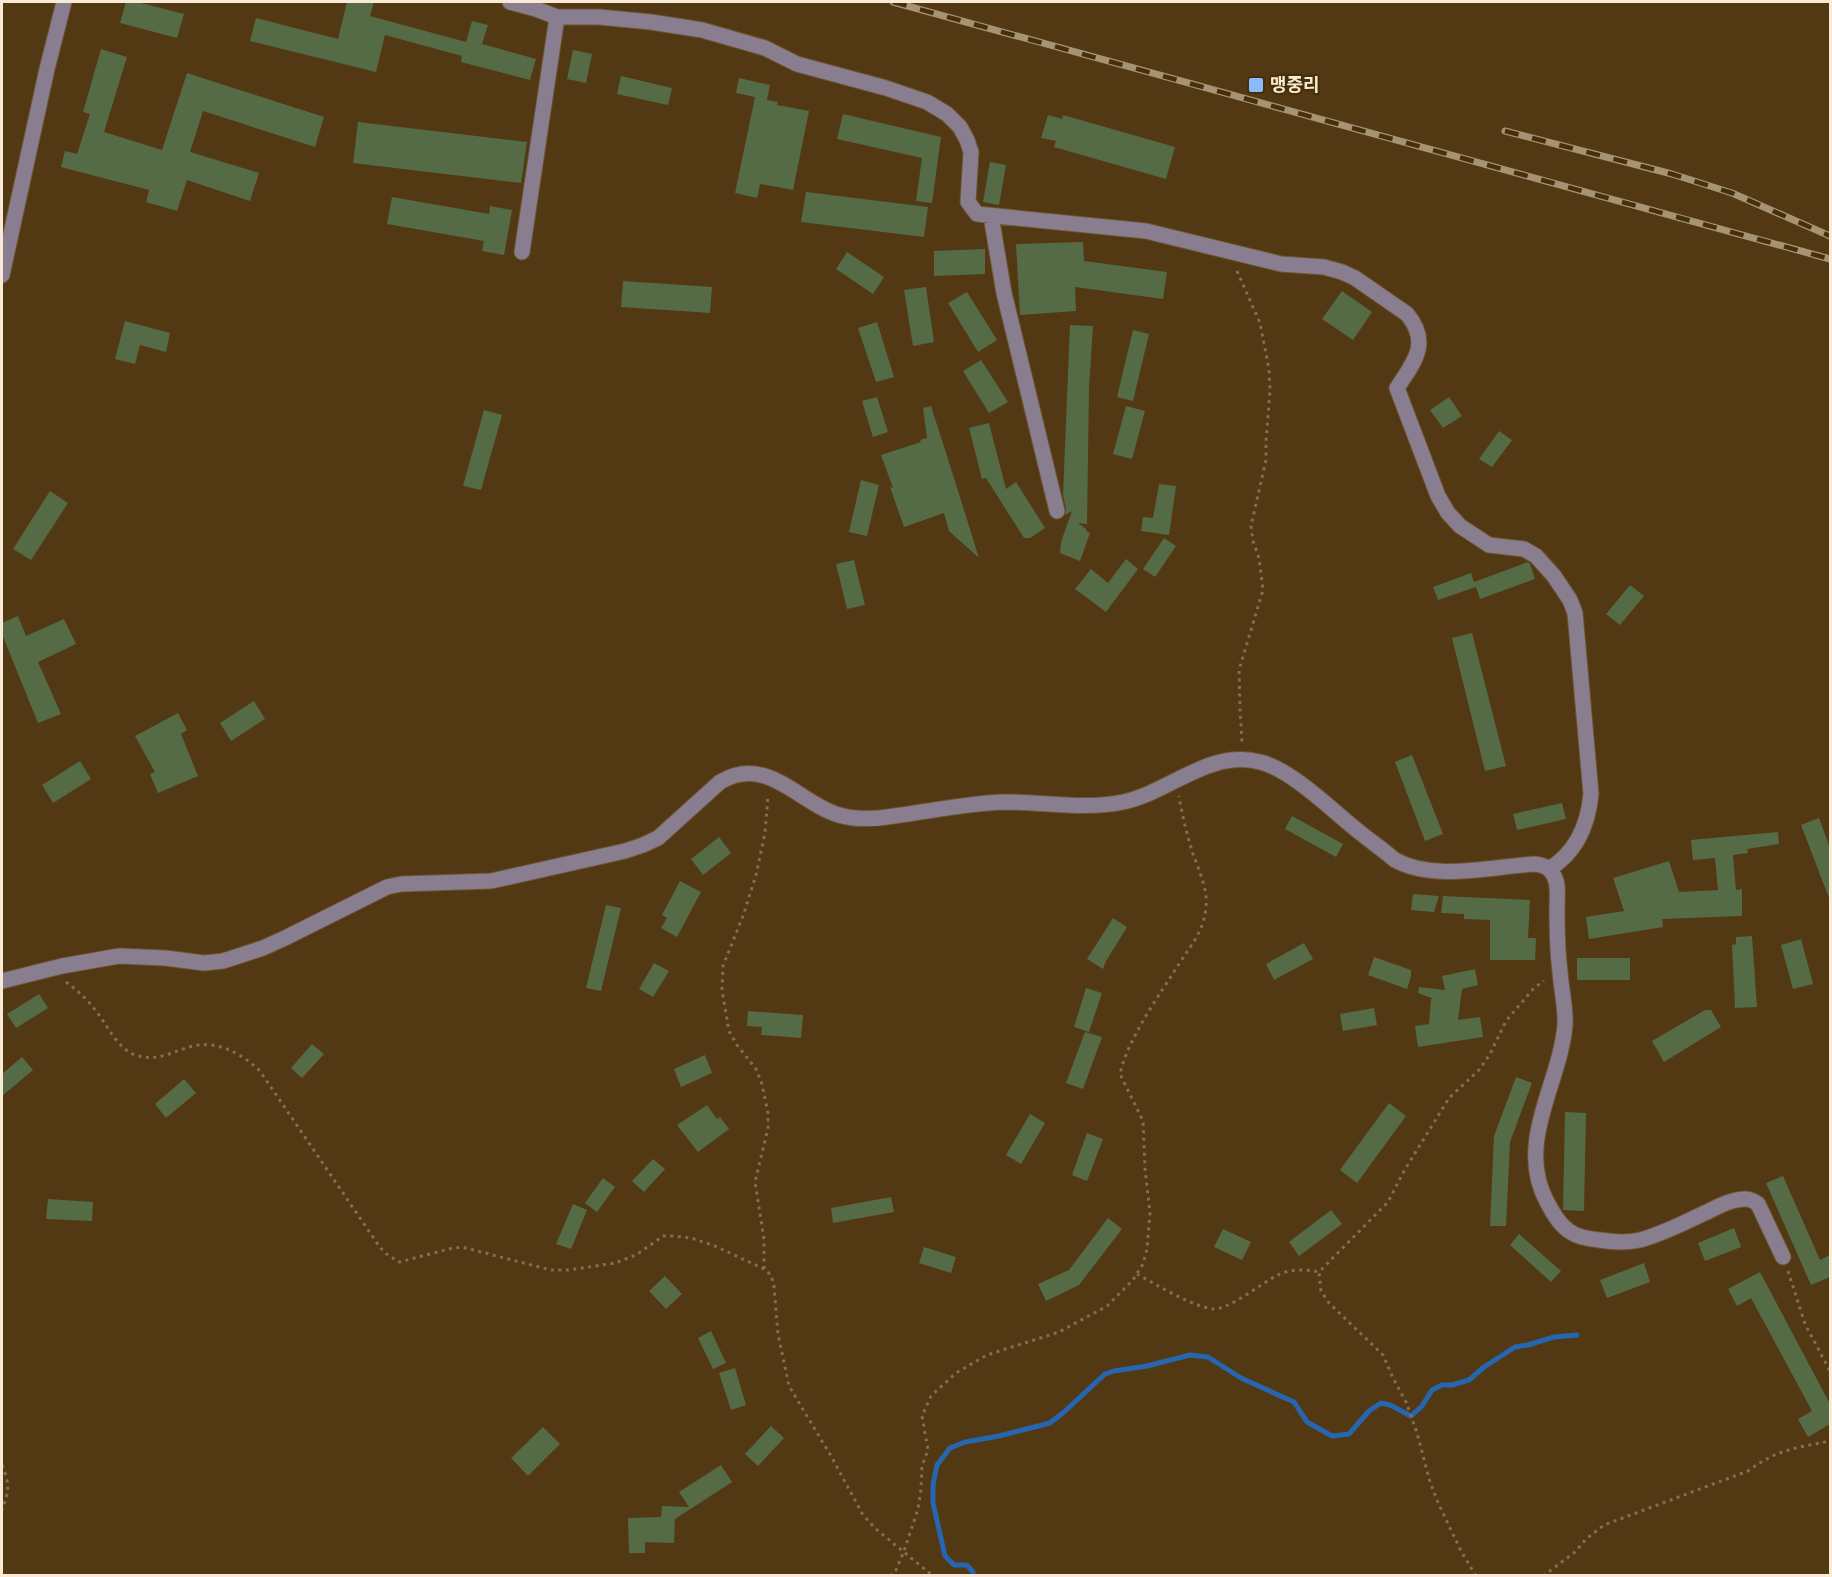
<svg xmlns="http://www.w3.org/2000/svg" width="1832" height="1577" font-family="Commissioner,'Noto Sans KR',sans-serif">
<rect width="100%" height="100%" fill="#523913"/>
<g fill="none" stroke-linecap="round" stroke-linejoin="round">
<path stroke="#2666b1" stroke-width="5" d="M 973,1576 L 973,1572 L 967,1565 L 954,1565 L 945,1556 L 933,1503 L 933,1485 L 937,1465 L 950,1448 L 965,1442 L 999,1436 L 1050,1423 L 1064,1412 L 1105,1374 L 1114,1371 L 1147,1366 L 1190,1355 L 1208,1357 L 1241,1378 L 1294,1402 L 1307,1422 L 1332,1436 L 1349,1434 L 1369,1411 L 1381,1403 L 1390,1405 L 1411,1416 L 1422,1406 L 1432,1390 L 1442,1385 L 1452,1385 L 1469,1380 L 1484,1367 L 1515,1347 L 1528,1345 L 1554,1337 L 1577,1335"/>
</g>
<path fill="#546b46" d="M 126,2 L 137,2 L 184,14 L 177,38 L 120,23 Z
M 347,2 L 374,2 L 370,16 L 466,42 L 472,21 L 488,25 L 482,44 L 536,59 L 530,80 L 461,62 L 462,56 L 385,35 L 376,72 L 250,41 L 256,18 L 338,39 Z
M 101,49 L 127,57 L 104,132 L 162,150 L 187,73 L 324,117 L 315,147 L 203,111 L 190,152 L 259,173 L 250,201 L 187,180 L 177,211 L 146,202 L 149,190 L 61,167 L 65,151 L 77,154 L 90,114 L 83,112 Z
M 573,50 L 592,54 L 586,83 L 567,79 Z
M 621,76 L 672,88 L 668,105 L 617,94 Z
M 739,78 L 770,85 L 767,100 L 778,102 L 777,105 L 809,111 L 793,190 L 760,184 L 757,198 L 735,193 L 755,97 L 736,93 Z
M 843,114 L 941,137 L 932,203 L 916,201 L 922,158 L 837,139 Z
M 1048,115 L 1062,119 L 1063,115 L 1175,147 L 1166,179 L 1054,147 L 1056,141 L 1041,138 Z
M 358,122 L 527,142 L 521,183 L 353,163 Z
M 990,162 L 1006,165 L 999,205 L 983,202 Z
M 806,192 L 928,207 L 924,237 L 801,222 Z
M 392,197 L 489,214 L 490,206 L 512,210 L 504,255 L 482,251 L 484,241 L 387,224 Z
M 1083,242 L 1084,261 L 1167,272 L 1163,299 L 1075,287 L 1076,311 L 1020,315 L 1016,244 Z
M 985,249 L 985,274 L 934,276 L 934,251 Z
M 847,252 L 884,277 L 873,294 L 836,269 Z
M 623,281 L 712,287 L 710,313 L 621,307 Z
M 926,287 L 934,342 L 913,346 L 904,290 Z
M 1342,291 L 1372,312 L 1353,340 L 1322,319 Z
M 967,292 L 997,340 L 978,352 L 948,303 Z
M 125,321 L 170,333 L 166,352 L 140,345 L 135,364 L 115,359 Z
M 877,322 L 894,377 L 876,382 L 858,328 Z
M 1070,325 L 1093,326 L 1089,389 L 1087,524 L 1078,523 L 1086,529 L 1087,532 L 1090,533 L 1080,561 L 1060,553 L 1061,542 L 1072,511 L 1065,515 L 1066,509 L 1063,495 Z
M 1133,330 L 1149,334 L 1133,401 L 1117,397 Z
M 981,360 L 1008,402 L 989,413 L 963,371 Z
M 877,397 L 888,432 L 873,437 L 862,401 Z
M 1449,397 L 1462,416 L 1443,428 L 1430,410 Z
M 931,406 L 954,478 L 979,558 L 949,531 L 944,513 L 904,527 L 890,487 L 893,488 L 881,455 L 921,442 L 920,440 L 927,438 L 923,408 Z
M 1126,406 L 1145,411 L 1132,459 L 1113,454 Z
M 484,410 L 502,415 L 481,490 L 463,486 Z
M 989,423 L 1006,489 L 1016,482 L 1045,528 L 1030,538 L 1024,538 L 986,478 L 982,479 L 969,428 Z
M 1499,431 L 1512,440 L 1492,467 L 1479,459 Z
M 861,480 L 879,485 L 867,536 L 849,532 Z
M 1159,484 L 1176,486 L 1169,535 L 1141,531 L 1143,517 L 1153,518 Z
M 50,491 L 68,503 L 31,560 L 13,549 Z
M 1164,538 L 1176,546 L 1155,577 L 1143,569 Z
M 1126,559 L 1138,569 L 1106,612 L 1075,589 L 1091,569 L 1108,583 Z
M 854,560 L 865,605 L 847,609 L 836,564 Z
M 1528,562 L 1530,564 L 1535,579 L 1480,599 L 1476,587 L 1438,600 L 1433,587 L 1471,573 L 1474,582 Z
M 1630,585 L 1644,596 L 1620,625 L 1606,614 Z
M 18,616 L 26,636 L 64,619 L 76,644 L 38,662 L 61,714 L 38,723 L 2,634 L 2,623 Z
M 1472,633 L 1506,766 L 1485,771 L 1452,638 Z
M 254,701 L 265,719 L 231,741 L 220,723 Z
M 178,713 L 187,730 L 181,734 L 198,776 L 158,793 L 150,774 L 155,772 L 135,736 Z
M 1412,755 L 1443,834 L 1425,841 L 1395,762 Z
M 80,761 L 91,779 L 53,803 L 42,785 Z
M 1562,803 L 1566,819 L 1517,830 L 1513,814 Z
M 1292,816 L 1343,844 L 1336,857 L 1285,829 Z
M 1819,818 L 1830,848 L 1830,898 L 1829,898 L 1801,825 Z
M 1778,832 L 1779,844 L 1747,849 L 1748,853 L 1733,855 L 1736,890 L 1742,889 L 1742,916 L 1662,919 L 1663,927 L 1589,939 L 1586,917 L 1624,911 L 1613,878 L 1669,861 L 1679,892 L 1718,890 L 1715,858 L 1693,860 L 1691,840 Z
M 719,837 L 731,853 L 703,875 L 691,859 Z
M 680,881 L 701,892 L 677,937 L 661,928 L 667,918 L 662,915 Z
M 1413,894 L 1439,896 L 1434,912 L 1411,910 Z
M 1443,896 L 1530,900 L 1528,938 L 1536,938 L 1535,960 L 1490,960 L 1490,920 L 1464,919 L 1464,914 L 1441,913 Z
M 606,905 L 621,908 L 601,991 L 586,988 Z
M 1113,918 L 1127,927 L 1106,961 L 1103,969 L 1087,959 Z
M 1752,936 L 1757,1007 L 1735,1008 L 1732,945 L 1736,944 L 1736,937 Z
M 1801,939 L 1813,984 L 1793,989 L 1781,945 Z
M 1304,943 L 1313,959 L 1274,980 L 1266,964 Z
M 1374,957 L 1411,970 L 1411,976 L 1407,989 L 1368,975 Z
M 1577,958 L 1630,958 L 1630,980 L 1577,980 Z
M 654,963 L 669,971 L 653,997 L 639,989 Z
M 1475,969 L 1478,985 L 1462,989 L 1458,1020 L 1480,1017 L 1483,1037 L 1418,1047 L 1415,1026 L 1429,1024 L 1431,999 L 1434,999 L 1418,993 L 1419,987 L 1445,990 L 1442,976 Z
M 1086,988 L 1102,993 L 1089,1032 L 1074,1027 Z
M 39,994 L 48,1008 L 16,1028 L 7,1014 Z
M 1374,1008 L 1377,1025 L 1343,1031 L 1340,1014 Z
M 1705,1010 L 1711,1010 L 1721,1027 L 1664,1062 L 1652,1041 Z
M 748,1011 L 803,1015 L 801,1038 L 761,1035 L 762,1027 L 747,1026 Z
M 1085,1032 L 1102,1037 L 1083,1089 L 1066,1083 Z
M 312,1044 L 324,1054 L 302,1078 L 291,1068 Z
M 705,1055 L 712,1073 L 681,1087 L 674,1069 Z
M 22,1057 L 33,1070 L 2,1096 L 2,1074 Z
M 1516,1077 L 1532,1083 L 1510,1142 L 1506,1226 L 1490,1226 L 1494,1136 Z
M 184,1079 L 196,1093 L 166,1118 L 155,1104 Z
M 1389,1103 L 1406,1116 L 1357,1183 L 1340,1170 Z
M 707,1105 L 717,1119 L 720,1117 L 729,1129 L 698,1152 L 677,1125 Z
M 1565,1112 L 1586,1113 L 1584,1211 L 1563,1210 Z
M 1030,1114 L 1045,1123 L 1021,1164 L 1006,1155 Z
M 1087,1133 L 1103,1139 L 1087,1181 L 1072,1175 Z
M 653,1159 L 665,1169 L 644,1192 L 632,1181 Z
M 1783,1176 L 1820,1260 L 1830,1255 L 1830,1277 L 1811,1285 L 1766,1183 Z
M 603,1178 L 615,1187 L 597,1212 L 585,1203 Z
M 891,1197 L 894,1212 L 833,1223 L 831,1208 Z
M 48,1199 L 93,1202 L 92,1221 L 46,1219 Z
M 573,1204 L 587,1210 L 571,1249 L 556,1244 Z
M 1331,1210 L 1342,1224 L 1299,1256 L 1289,1242 Z
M 1108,1218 L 1122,1229 L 1079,1285 L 1046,1301 L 1038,1284 L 1069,1270 Z
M 1734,1228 L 1741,1247 L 1705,1261 L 1698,1243 Z
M 1223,1229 L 1251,1242 L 1242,1260 L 1214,1247 Z
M 1519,1234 L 1561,1271 L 1551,1282 L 1510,1245 Z
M 924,1247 L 956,1257 L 951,1273 L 919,1263 Z
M 1644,1263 L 1650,1282 L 1607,1298 L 1600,1280 Z
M 1760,1272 L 1830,1404 L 1830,1424 L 1808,1437 L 1798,1419 L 1812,1411 L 1751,1298 L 1737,1306 L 1728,1289 Z
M 665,1276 L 682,1294 L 666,1309 L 649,1291 Z
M 711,1331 L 726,1363 L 713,1369 L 698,1338 Z
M 735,1368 L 746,1405 L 731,1410 L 719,1373 Z
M 771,1426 L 784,1438 L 758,1466 L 745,1454 Z
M 543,1427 L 560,1444 L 528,1476 L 511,1458 Z
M 721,1465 L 732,1482 L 675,1519 L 674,1543 L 645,1542 L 645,1553 L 629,1553 L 628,1518 L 661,1517 L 662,1506 L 689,1507 L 679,1492 Z"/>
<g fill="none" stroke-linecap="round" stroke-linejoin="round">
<defs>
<path id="minor" d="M 510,2 L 536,9 L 557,17 L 599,17 L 651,22 L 702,30 L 765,48 L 797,64 L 886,88 L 927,102 L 947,114 L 960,127 L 967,140 L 971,152 L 968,202 L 977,214 L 1146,231 L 1281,264 L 1324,267 L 1342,272 L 1355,278 L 1407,314 C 1431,343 1414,362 1397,388 L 1438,496 L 1448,513 L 1460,526 L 1489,545 L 1524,549 L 1536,556 L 1554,576 L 1570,600 L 1575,613 L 1591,794 C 1588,825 1577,852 1549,869
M 991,216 L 1004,293 L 1057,511
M 522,252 L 557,17
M 2,275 L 47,69 L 64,2
M 2,981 L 62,966 L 119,956 L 165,958 L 204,963 L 223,961 L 263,948 L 285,938 L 387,887 L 401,884 L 491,881 L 625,851 L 643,845 L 658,838 L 720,782 C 768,754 798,803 839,815 C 856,820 877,819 894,816 C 931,811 968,803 1006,802 C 1044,802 1085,810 1123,802 C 1170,792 1209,749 1260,762 C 1288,768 1329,807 1352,826 C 1366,838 1381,848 1395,860 C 1435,882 1492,866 1536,864 C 1544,866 1550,867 1554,876 C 1559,885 1557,897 1557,907 C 1557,928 1557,950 1560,971 C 1561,989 1566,1007 1565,1025 C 1560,1084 1515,1143 1547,1202 C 1553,1213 1559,1224 1569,1231 C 1577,1237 1589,1239 1599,1240 C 1612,1242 1627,1243 1640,1240 C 1663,1234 1685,1222 1707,1212 C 1719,1206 1732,1199 1746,1199 C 1751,1199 1754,1201 1758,1204 L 1783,1257"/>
</defs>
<use href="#minor" stroke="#6d5532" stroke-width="17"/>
<path stroke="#846e4e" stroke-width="3" stroke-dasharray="3 4.5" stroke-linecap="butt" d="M 1237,271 L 1260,323 L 1269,369 L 1270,390 L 1266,442 L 1266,460 L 1251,526 L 1253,541 L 1259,558 L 1263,590 L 1239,670 L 1240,708 L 1242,743
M 66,982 C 77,990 87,999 96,1011 C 108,1026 116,1047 135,1055 C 156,1062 170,1053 189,1047 C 216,1039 241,1053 260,1071 L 379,1246 L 385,1253 L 399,1262 L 449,1249 L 462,1247 L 551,1270 L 569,1270 L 615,1263 L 636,1255 L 663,1236 L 673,1236 L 691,1238 L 715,1246 L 764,1269 L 771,1275 L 774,1286 L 778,1334 L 789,1386 L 831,1456 L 863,1515 L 876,1529 L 933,1576
M 764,1269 L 764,1239 L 755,1182 L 768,1128 L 768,1113 L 762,1084 L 756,1069 L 737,1045 L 729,1031 L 722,990 L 723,966 L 743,916 L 756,875 L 765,833 L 768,796
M 1788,1271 L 1805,1324 L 1830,1371
M 1137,1274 C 1157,1285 1191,1306 1213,1309 C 1227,1311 1263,1282 1278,1275 C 1289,1269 1306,1269 1319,1272
M 2,1465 C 10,1484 9,1491 2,1510
M 890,1576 L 896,1570 L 904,1551 L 918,1509 L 921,1490 L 922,1466 L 928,1450 L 922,1416 L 931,1396 L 956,1373 L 987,1355 L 1059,1332 L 1107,1306 L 1133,1280 L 1143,1264 L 1147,1249 L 1150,1213 L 1145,1169 L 1143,1121 L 1120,1074 C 1127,1040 1160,994 1179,964 C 1191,945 1204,931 1206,907 C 1208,890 1199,870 1193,854 C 1187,835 1182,815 1179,796
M 1476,1576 L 1461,1551 L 1439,1505 L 1430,1482 L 1417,1433 L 1406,1402 L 1394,1380 L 1383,1355 L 1329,1303 L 1321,1291 L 1319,1272 L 1388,1202 L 1404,1171 L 1449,1098 L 1479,1070 L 1490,1054 L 1506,1021 L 1534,988 L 1544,981
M 1543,1576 L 1575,1552 L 1586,1539 L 1604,1525 L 1748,1471 C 1778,1449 1795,1448 1830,1441"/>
<use href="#minor" stroke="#897e8f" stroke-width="15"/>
<defs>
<path id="rail" d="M 893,2 L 1830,259
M 1505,131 L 1672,174 L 1732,193 L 1830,236"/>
</defs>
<use href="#rail" stroke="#a69275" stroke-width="7"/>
<use href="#rail" stroke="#472f06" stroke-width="4.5" stroke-dasharray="14" stroke-linecap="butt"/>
</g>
<rect fill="#87bbfc" stroke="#472f06" stroke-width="2" x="1248" y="77" width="16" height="16" rx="3"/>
<g text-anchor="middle" stroke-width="4.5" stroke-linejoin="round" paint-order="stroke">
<g font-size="18" font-weight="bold" fill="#f9ead6" stroke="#472f06" text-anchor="start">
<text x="1270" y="91">맹중리</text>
</g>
</g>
<rect width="1832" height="1577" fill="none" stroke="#f9ead6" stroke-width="6"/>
</svg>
